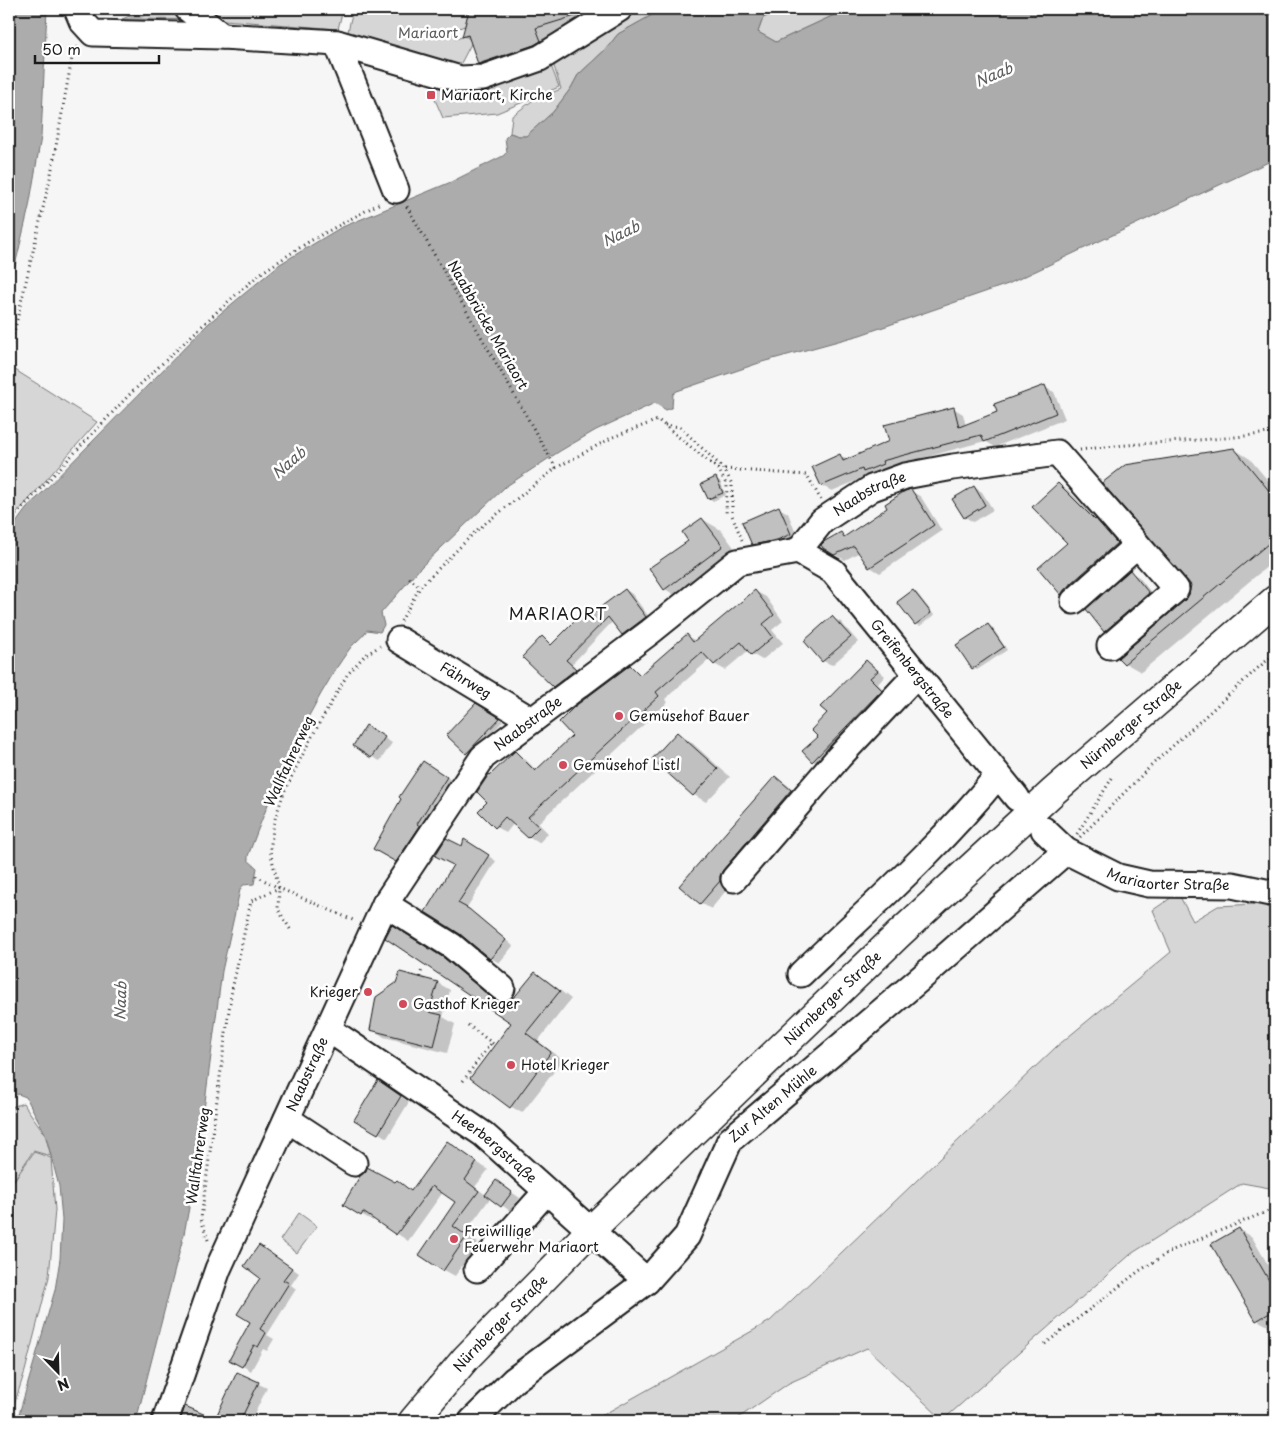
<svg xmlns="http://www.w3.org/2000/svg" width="1284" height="1430" font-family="'Playpen Sans',sans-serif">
<rect width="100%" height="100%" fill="#f6f6f6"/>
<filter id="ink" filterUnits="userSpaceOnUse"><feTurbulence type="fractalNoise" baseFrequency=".02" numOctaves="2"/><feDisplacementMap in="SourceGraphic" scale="10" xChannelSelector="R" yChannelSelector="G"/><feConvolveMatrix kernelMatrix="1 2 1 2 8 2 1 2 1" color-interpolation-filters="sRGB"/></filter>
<g filter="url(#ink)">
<path fill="#d6d6d6" stroke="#797979" d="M 147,9 L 343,9 L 338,29 L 224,20 L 122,19 Z
M 353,9 L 474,9 L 469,10 L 465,26 L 453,30 L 456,39 L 468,35 L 473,40 L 460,65 L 403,54 L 347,36 Z
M 635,9 L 663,9 L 618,34 L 606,49 L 578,75 L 571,88 L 553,112 L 526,136 L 519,136 L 510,133 L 512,116 L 532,101 L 561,89 L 553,63 Z
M 781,9 L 847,9 L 776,42 L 758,32 L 763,18 Z
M 550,63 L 559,87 L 497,113 L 443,118 L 430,88 L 488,88 Z
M 9,366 L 97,422 L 9,522 Z
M 1178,893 L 1193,921 L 1218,906 L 1275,903 L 1275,1189 L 1242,1183 L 1131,1254 L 943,1420 L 867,1348 L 789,1383 L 734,1421 L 592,1421 L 770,1321 L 1056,1047 L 1171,952 L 1153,910 Z
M 23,1103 L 45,1134 L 51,1156 L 33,1151 L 10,1186 L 34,1152 L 51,1158 L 55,1210 L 49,1277 L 25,1371 L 9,1420 L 9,1108 Z
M 299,1213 L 317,1226 L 297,1253 L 280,1240 Z"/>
<path fill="#acacac" stroke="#727272" d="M 9,9 L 47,9 L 41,137 L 29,207 L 9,291 Z
M 663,9 L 781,9 L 763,18 L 758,32 L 776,42 L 847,9 L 1275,9 L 1275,159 L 1008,284 L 860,335 L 762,362 L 677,391 L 673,394 L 672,408 L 666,410 L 655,403 L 596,430 L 560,451 L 505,487 L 421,567 L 381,613 L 384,625 L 380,632 L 367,630 C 363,637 356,641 351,647 C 345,655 339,664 334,672 C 298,730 272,791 248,856 L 248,860 L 257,868 L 254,884 L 243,885 L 240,890 L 222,971 L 196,1171 L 184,1234 L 136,1421 L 17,1421 L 55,1290 L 60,1259 L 62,1220 L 59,1186 L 45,1133 L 26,1097 L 18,1094 L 9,1098 L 9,533 C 16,524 27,505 36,499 L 209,323 L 280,264 L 340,228 L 451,182 L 503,156 L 507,152 L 505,138 L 510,133 L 519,136 L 526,136 L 553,112 L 571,88 L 578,75 L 606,49 L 618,34 Z"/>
<path fill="#0003" d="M 115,9 L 157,9 L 141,18 L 131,18 Z
M 478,9 L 579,9 L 584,26 L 551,36 L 555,49 L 494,72 L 479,63 L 472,41 L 463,36 L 470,11 Z
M 1044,387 L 1054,392 L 1065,419 L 995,447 L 985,441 L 890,467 L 892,470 L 874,477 L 870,475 L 832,491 L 822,486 L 814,467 L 840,456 L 848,460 L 890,442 L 953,408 L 963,414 L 966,426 L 999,413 Z
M 1234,449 L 1250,459 L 1275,489 L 1275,560 L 1141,672 L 1125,663 L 1191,595 Z
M 716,479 L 720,481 L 726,495 L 713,501 L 709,498 Z
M 1058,484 L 1068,490 L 1100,523 L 1106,526 L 1126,549 L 1072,599 L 1062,594 L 1040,569 L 1069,544 Z
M 974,487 L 982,492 L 993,510 L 973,522 L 965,517 Z
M 911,491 L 921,497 L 942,531 L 880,573 L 870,567 L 860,552 L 845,560 L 823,548 L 841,534 L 847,537 L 889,508 Z
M 779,508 L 788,513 L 798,539 L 761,549 L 753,544 Z
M 702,519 L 721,530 L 741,557 L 684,601 L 665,589 L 651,569 L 690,541 Z
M 1130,572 L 1139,577 L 1156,599 L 1114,636 L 1105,631 Z
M 626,590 L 632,594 L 652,621 L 629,638 L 623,634 L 613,621 L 572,664 L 582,673 L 560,690 L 553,686 L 542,638 L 552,645 Z
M 755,591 L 766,597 L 783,621 L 772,630 L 783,643 L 762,660 L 752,654 L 749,650 L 725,670 L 714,664 L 710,659 L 665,699 L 668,702 L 538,823 L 548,833 L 539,843 L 529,837 L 514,823 L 506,833 L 496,827 L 489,802 L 491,776 L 515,753 L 525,759 L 537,771 L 574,736 L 630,667 L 642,675 L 687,636 L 696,641 Z
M 913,591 L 917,593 L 934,615 L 920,626 L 916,624 Z
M 832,618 L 841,622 L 858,642 L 832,665 L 823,661 Z
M 988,625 L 992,627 L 1007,650 L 977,670 L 973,668 Z
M 866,661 L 874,666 L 885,676 L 878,684 L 889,695 L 821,765 L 813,761 L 829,713 Z
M 476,705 L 503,721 L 471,755 L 448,735 Z
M 375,732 L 392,743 L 380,761 L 372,757 Z
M 677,734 L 690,741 L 730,777 L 706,802 L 694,795 Z
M 436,770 L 460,786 L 409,868 L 374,848 Z
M 775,777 L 786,784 L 802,797 L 711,909 L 701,903 Z
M 473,846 L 496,861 L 466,909 L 477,915 L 513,946 L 499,963 L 491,958 L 460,933 L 427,912 L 463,848 Z
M 404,934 L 456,966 L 500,1003 L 512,1002 L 535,973 L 547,980 L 571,999 L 538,1041 L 563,1060 L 522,1113 L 510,1106 L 513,1022 Z
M 438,983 L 450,990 L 443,1017 L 455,1024 L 447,1053 L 384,1037 L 372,1029 Z
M 387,1087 L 409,1102 L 387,1138 L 356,1119 Z
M 459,1149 L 488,1170 L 475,1187 L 486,1195 L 497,1182 L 520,1198 L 510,1211 L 491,1197 L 464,1234 L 478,1243 L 455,1276 L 444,1270 L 457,1202 L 443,1192 L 408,1241 L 374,1218 L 373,1221 L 345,1205 L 396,1184 L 397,1182 L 412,1191 Z
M 1239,1229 L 1252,1237 L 1275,1277 L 1275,1324 L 1270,1327 L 1257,1320 Z
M 260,1246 L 299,1273 L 291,1285 L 296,1289 L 267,1335 L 274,1339 L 267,1351 L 263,1349 L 251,1371 L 231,1359 L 252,1321 L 262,1278 Z
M 238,1374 L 267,1388 L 251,1421 L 215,1421 Z"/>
<path fill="#c0c0c0" stroke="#1c1c1c" d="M 474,9 L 587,9 L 588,12 L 536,28 L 541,41 L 534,45 L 478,64 L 468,35 L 462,37 L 469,10 Z
M 1045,385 L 1056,413 L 984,442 L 981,435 L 931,448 L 882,461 L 883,464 L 863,472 L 862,469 L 821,486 L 812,467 L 840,454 L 843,461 L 889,441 L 884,425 L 954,407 L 959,427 L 997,412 L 994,404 Z
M 1234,448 L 1275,498 L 1275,538 L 1124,664 L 1118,658 L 1185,600 L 1189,594 L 1191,585 L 1102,483 L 1125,465 Z
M 716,477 L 723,493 L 708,499 L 701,484 Z
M 1058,483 L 1095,520 L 1096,519 L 1117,543 L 1064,590 L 1061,595 L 1038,568 L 1067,543 L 1032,507 Z
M 974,486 L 985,505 L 964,518 L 952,499 Z
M 911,489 L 934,525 L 869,568 L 854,546 L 834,555 L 823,548 L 821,545 L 825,541 L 841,532 L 844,537 L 887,508 L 885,504 L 905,491 Z
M 779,506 L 791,534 L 777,540 L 752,545 L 742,522 Z
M 702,518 L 723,546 L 664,590 L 649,568 L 688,541 L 682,532 Z
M 1130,570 L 1149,593 L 1104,632 L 1086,609 Z
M 625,589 L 646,617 L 622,635 L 608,617 L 566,660 L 576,669 L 553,687 L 522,657 L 542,636 L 551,645 L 586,610 L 591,614 Z
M 755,590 L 774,615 L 763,624 L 773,637 L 751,655 L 741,642 L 714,665 L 702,652 L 656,692 L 659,696 L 528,817 L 539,827 L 528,838 L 505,817 L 495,828 L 478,811 L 487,802 L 477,792 L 489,774 L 490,775 L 515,751 L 535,771 L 572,736 L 559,722 L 574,707 L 630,665 L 640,675 L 687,634 L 693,642 Z
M 913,590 L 931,613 L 915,625 L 897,602 Z
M 832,616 L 851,637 L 822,662 L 804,641 Z
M 988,624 L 1004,647 L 972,669 L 956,645 Z
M 866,660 L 878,671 L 870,678 L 882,690 L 812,762 L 802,751 L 818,737 L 811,730 L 827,713 L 820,707 Z
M 476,703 L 500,718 L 466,754 L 446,735 Z
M 366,725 L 385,737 L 371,758 L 353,746 Z
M 677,732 L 718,769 L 693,796 L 652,759 Z
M 423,761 L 447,777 L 417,824 L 420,826 L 396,862 L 373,849 L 401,799 L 399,797 Z
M 775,776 L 791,790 L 723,870 L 720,876 L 720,881 L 700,904 L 679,886 Z
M 446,838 L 462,846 L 464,839 L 489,855 L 458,903 L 469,909 L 506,940 L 490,959 L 460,934 L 425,912 L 453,865 L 435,856 Z
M 392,925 L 444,958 L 493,999 L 499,1002 L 506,1002 L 510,999 L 512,1000 L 535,972 L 560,991 L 526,1033 L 551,1052 L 510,1108 L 470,1078 L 511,1023 L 385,938 Z
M 400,972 L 438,982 L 429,1012 L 442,1015 L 434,1046 L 370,1030 L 376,997 L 396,983 Z
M 378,1080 L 401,1096 L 378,1134 L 354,1120 Z
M 447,1141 L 477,1162 L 465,1180 L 479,1191 L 453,1226 L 467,1236 L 443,1271 L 419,1255 L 455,1202 L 432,1186 L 396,1235 L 363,1212 L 361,1216 L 343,1205 L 360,1176 L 366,1171 L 367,1167 L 395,1182 L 397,1180 L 411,1191 Z
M 496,1180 L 512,1192 L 501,1207 L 485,1195 Z
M 1239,1228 L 1275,1291 L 1275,1310 L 1256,1321 L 1211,1244 Z
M 259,1245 L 292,1268 L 283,1280 L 289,1283 L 260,1329 L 266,1333 L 258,1347 L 254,1345 L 242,1367 L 229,1360 L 250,1322 L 237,1314 L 260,1278 L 244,1266 Z
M 237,1372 L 259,1382 L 240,1421 L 180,1421 L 185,1406 L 215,1419 Z"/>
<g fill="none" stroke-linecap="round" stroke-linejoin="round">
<defs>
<g id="minor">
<path d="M 77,9 L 82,21 L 93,33 L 222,36 L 337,43 L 460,79 L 483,78 L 540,58 L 619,9"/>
<path d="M 188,9 L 222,36"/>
<path d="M 337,43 L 396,190"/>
<path id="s1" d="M 798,551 L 833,571 L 1017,798"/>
<path d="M 1074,601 L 1137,545"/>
<path id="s2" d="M 399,640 L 531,720"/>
<path id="s3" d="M 1044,830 L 1066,851 L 1118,877 L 1149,884 L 1232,885 L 1275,894"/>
<path d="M 734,879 L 839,757 L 916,675"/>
<path d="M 385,904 L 452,946 L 502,988"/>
<path d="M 801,974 C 868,910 939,848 998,775"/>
<path id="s4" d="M 328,1029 L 483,1134 L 647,1281"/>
<path d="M 287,1119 L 354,1163"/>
<path d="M 477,1269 L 546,1192"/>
<path id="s5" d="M 165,1421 L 218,1269 L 385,904 L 483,757 L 650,632 L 737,562 L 798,551 L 822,521 L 872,488 L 905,476 L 953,467 L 1057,453 L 1176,589 L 1110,646"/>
<path id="s6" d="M 472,1421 L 514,1380 L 647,1281 L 687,1236 L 730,1140 L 921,978 L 1066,851"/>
</g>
<g id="major">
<path id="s7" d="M 413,1421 L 466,1358 L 590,1231 L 899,934 L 1054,791 L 1275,600"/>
</g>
</defs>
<use href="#minor" stroke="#1c1c1c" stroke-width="29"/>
<use href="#major" stroke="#1c1c1c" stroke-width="31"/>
<path stroke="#1c1c1c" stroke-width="3" stroke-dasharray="1 4" stroke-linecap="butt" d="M 9,354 L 51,174 L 73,52 L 79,46
M 665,425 L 680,427 L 724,469 L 732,484 L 732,515 L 742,540
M 1080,450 C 1145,441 1211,442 1275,432
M 556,468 L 613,437 L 658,420 L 719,470 L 727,486 L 726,516
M 725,469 L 807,475 L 821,500
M 9,522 L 129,395 L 222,307 L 261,273 L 310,241 L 382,202
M 409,578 L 420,587
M 401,621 L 420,587 L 477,530 L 556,468 L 406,205
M 1077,834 L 1112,778
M 1080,837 L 1153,764 L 1259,667 L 1275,654
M 256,876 L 279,888 L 355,921
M 290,929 L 278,909 L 279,888 L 270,851 L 274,822 L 284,792 L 310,740 L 347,675 L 364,656 L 380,646
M 420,977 L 422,969
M 468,1025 L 495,1045
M 463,1081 L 491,1043
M 208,1240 L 201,1219 L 231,995 L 251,901 L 279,888
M 1045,1344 L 1139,1271 L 1173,1250 L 1266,1212 L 1275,1207"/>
<use href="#minor" stroke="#fff" stroke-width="25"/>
<use href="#major" stroke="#fff" stroke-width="28"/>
</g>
</g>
<g fill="#d1495b" stroke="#fff" stroke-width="2">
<rect x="426" y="90" width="10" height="10" rx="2.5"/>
<circle cx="619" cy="716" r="5"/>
<circle cx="563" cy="765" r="5"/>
<circle cx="368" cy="992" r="5"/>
<circle cx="403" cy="1004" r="5"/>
<circle cx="511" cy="1065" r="5"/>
<circle cx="454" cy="1239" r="5"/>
</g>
<g text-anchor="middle" stroke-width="5" stroke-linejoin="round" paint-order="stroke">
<g font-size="14" fill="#5d5d5d" stroke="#fff">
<text x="428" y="38">Mariaort</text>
</g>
<g font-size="14" fill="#1c1c1c" stroke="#fff" text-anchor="start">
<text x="441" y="100">Mariaort, Kirche</text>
<text x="629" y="721">Gemüsehof Bauer</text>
<text x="573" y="770">Gemüsehof Listl</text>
<text x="358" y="997" text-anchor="end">Krieger</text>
<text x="413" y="1009">Gasthof Krieger</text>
<text x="521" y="1070">Hotel Krieger</text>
<text x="464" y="1236">Freiwillige<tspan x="464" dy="16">Feuerwehr Mariaort</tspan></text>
</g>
<g font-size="14" fill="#1c1c1c" stroke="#fff">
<text transform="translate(488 325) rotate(60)" y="5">Naabbrücke Mariaort</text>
<text dy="5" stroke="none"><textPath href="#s5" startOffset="1215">Naabstraße</textPath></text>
<text dy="5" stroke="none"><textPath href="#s1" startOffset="166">Greifenbergstraße</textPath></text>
<text dy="5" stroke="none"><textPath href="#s2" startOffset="78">Fährweg</textPath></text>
<text dy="5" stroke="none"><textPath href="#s5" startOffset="795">Naabstraße</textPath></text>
<text dy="5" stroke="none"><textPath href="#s7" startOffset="1001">Nürnberger Straße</textPath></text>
<text transform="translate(289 761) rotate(-65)" y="5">Wallfahrerweg</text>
<text dy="5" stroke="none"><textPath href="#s3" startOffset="139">Mariaorter Straße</textPath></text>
<text dy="5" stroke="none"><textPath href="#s7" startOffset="596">Nürnberger Straße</textPath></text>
<text dy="5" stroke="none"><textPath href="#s5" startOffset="375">Naabstraße</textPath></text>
<text dy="5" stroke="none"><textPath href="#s6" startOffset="446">Zur Alten Mühle</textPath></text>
<text dy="5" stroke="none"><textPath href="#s4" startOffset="204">Heerbergstraße</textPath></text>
<text transform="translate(198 1156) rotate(-82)" y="5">Wallfahrerweg</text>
<text dy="5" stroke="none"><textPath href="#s7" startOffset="131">Nürnberger Straße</textPath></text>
</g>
<g font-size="15" font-style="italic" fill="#5d5d5d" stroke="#fff">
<text transform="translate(994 75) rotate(-23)" y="5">Naab</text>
<text transform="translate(621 234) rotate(-26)" y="5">Naab</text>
<text transform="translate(289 463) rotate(-41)" y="5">Naab</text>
<text transform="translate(121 1001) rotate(-88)" y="5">Naab</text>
</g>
<g font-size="16" letter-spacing="1" fill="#1c1c1c" stroke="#fff">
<text x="558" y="620">MARIAORT</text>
</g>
</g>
<rect width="1284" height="1430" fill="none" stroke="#fff" stroke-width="30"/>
<rect x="15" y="15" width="1254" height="1400" fill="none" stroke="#1c1c1c" stroke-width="2" filter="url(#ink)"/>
<g transform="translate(58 1372) rotate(157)" stroke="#ffffff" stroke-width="4" paint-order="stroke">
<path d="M0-4L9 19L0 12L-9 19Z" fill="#1c1c1c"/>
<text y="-8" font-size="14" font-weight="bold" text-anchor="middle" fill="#1c1c1c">N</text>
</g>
<path d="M35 55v8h124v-8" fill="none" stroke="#1c1c1c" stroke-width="2.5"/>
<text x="42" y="55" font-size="15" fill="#1c1c1c" stroke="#ffffff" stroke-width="4" paint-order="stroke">50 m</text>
</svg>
